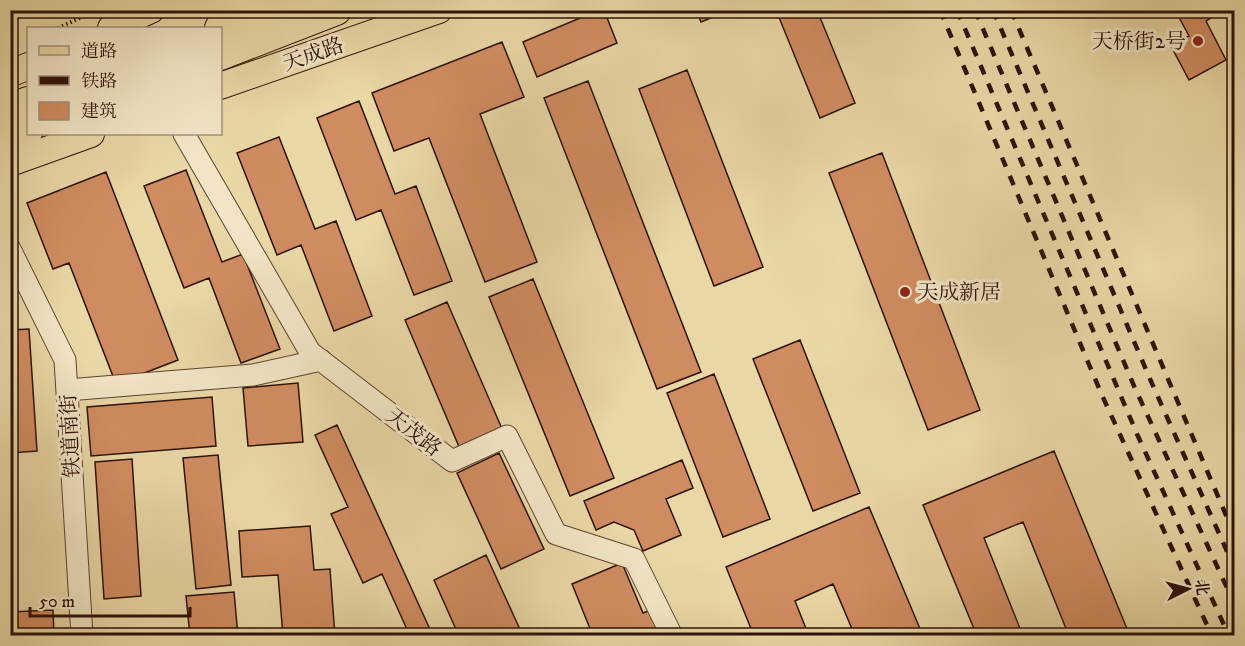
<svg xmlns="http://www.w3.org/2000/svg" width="1245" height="646" font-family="'IM FELL DW Pica','Noto Serif SC',serif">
<rect width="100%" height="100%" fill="#e9d7a6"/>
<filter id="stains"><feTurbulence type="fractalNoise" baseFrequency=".00333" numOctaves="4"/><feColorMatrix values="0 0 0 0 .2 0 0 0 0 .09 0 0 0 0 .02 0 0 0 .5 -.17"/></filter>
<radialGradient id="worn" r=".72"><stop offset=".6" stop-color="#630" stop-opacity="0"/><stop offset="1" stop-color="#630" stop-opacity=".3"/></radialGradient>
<path fill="#d08c61" stroke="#2d1208" stroke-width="1.5" d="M 599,10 L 604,10 L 617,43 L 537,77 L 523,42 Z
M 696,10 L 730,10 L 701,22 Z
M 776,10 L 817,10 L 855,103 L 820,118 Z
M 1175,10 L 1223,10 L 1206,21 L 1226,60 L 1189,80 L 1171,46 L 1189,36 Z
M 502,42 L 524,97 L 480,114 L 537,262 L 485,282 L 429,138 L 394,151 L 372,93 Z
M 687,70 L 763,267 L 714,286 L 639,89 Z
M 588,81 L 701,372 L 657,389 L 544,98 Z
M 359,101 L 395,194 L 416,186 L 452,281 L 414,295 L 381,210 L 356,220 L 317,118 Z
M 279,137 L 315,229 L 336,221 L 372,316 L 334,331 L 301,245 L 277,255 L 237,153 Z
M 882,153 L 980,410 L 928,430 L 829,173 Z
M 186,170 L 222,262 L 243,254 L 280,349 L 241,363 L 209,278 L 184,288 L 144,186 Z
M 106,172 L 178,360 L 116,384 L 69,263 L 53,269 L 27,203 Z
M 533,279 L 614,478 L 570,496 L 489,297 Z
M 447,302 L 503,431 L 460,449 L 405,320 Z
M 29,329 L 37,451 L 10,453 L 10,330 Z
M 800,340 L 860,493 L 813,511 L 753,359 Z
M 714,374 L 770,519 L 723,537 L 667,393 Z
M 298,383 L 303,442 L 248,446 L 243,388 Z
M 212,397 L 216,446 L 91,456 L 87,407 Z
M 337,425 L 433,636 L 410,636 L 382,574 L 363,583 L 331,514 L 348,507 L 315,435 Z
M 1054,451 L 1130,636 L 1069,636 L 1023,522 L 984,538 L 1023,636 L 977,636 L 923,505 Z
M 499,453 L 544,549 L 501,569 L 457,473 Z
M 218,455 L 231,585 L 196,589 L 183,458 Z
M 132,459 L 141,596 L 104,599 L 95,462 Z
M 682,460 L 693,488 L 666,499 L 681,535 L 643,551 L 634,530 L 614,522 L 596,530 L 584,501 Z
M 869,507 L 923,636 L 855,636 L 833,584 L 795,601 L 809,636 L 754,636 L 726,567 Z
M 310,526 L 314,570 L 330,569 L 335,636 L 283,636 L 278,575 L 242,577 L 239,531 Z
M 486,555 L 523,636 L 459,636 L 434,580 Z
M 622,563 L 643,613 L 653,609 L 665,636 L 593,636 L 572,584 Z
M 234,592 L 238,636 L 190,636 L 186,596 Z
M 53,610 L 54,636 L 11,636 L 10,612 Z"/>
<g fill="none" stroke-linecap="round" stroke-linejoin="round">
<defs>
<path id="minor" d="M 184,134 L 310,352 L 452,461 L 507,436 L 556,534 L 634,559 L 672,636
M 10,249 L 65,360 L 82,636
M 67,390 L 253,375 L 321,360"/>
<path id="major" d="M 111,28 L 151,10
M 10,74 L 28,66
M 220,86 L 439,10
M 10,163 L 91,134"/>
<path id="highway" d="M 220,28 L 267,10
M 220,55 L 336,10
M 10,109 L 28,102
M 10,137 L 28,130"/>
</defs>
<use href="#minor" stroke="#5c4330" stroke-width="23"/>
<use href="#major" stroke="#2d1208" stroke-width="28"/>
<use href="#highway" stroke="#2d1208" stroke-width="32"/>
<path stroke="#2d1208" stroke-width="4" stroke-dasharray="1.5 3" stroke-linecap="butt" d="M 58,28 L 95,11"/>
<use href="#minor" stroke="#f1e5c5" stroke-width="21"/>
<use href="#major" stroke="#e9d7a6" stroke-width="26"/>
<use href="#highway" stroke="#e9d7a6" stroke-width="30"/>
<path stroke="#2d1208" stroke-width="4.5" stroke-dasharray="10 10" stroke-linecap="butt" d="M 940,10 L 1101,393 L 1212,636
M 957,10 L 1137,434 L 1229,636
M 975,10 L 1134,386 L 1234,603
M 993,10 L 1150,379 L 1234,567
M 1011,10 L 1234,534"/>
</g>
<g fill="#8f2418" stroke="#f1e5c5" stroke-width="2">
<circle cx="1198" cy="41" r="6"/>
<circle cx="905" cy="292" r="6"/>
</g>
<g text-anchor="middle" stroke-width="6" stroke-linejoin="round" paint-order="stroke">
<g font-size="21" fill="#2d1208" stroke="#f1e5c5" text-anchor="end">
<text x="1186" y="48">天桥街2号</text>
<text x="917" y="299" text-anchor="start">天成新居</text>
</g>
<g font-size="21" fill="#2d1208" stroke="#f1e5c5">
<text transform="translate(313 54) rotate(-19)" y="7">天成路</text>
<text transform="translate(414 432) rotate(38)" y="7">天茂路</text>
<text transform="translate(70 436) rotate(-93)" y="7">铁道南街</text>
</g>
</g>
<rect width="1245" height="646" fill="none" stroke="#e9d7a6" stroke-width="36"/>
<rect x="12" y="12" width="1221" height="622" fill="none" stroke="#2d1208" stroke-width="3"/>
<rect x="18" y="18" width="1209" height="610" fill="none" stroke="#2d1208" stroke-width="1.5"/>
<rect x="27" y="27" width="195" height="108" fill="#f1e5c5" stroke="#a39179" stroke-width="1.5"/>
<rect x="39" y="46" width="30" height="9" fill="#e9d7a6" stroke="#a39179" stroke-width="1.5"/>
<text x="81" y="57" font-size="18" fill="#2d1208">道路</text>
<rect x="39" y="76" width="30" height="9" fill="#2d1208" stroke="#a39179" stroke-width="1.5"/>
<text x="81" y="87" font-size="18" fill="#2d1208">铁路</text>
<rect x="39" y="102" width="30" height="18" fill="#d08c61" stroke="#a39179" stroke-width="1.5"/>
<text x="81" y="117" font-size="18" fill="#2d1208">建筑</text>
<g transform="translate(1188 589) rotate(84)" stroke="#f1e5c5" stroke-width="4.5" paint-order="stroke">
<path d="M0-4.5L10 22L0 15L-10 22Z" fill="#2d1208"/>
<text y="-9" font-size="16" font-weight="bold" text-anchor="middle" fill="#2d1208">北</text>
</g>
<path d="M30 607v9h160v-9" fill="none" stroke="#2d1208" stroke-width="3"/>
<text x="39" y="607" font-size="18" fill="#2d1208" stroke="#f1e5c5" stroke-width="4.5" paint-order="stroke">50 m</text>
<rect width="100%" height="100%" filter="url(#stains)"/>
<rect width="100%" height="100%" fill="url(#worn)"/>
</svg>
